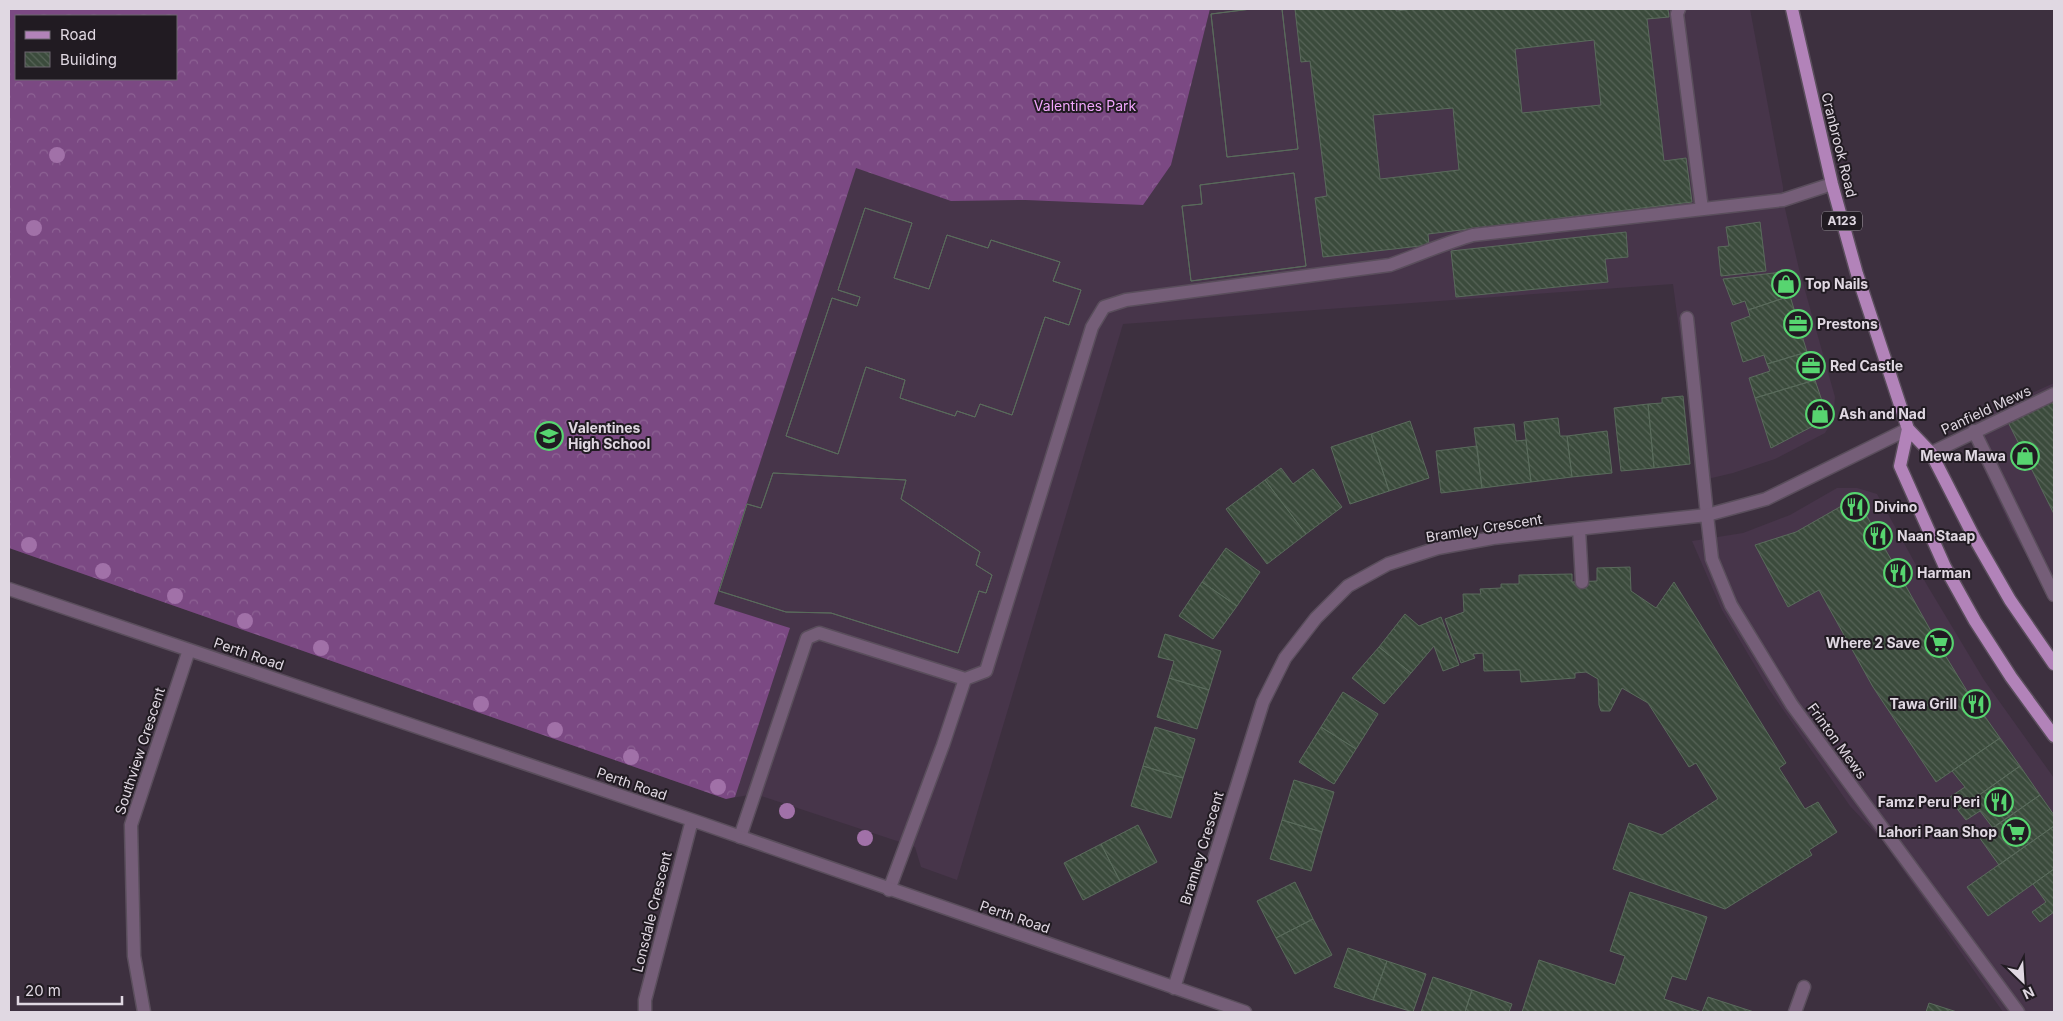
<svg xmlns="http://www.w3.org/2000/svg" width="2063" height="1021" font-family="Inter,sans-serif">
<defs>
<pattern id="forest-crowns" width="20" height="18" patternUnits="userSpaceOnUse" patternTransform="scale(1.25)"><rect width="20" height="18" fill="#7b4983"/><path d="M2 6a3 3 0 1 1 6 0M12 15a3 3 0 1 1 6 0" fill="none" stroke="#8d6294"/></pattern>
<pattern id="building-back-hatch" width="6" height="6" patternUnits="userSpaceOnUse" patternTransform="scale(1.25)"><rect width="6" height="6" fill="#3b4b3c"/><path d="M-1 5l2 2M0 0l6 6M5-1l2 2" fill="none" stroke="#576458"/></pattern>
</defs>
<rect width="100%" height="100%" fill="#3d303f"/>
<path fill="#47354a" d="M 402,9 L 1025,200 L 1142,205 L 1171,165 L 1210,9 L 1750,9 L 1783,187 L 1783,200 L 1799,269 L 1835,397 L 1833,420 L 1825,433 L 1775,459 L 1733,473 L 1699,481 L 1673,284 L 1123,324 L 957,880 L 921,867 L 915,847 L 755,794 L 726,799 L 9,548 L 176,79 L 176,16 Z
M 2054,383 L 2054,604 L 2012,530 L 1963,424 Z
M 1837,488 L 1857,488 L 1877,494 L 1927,585 L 1984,680 L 2054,778 L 2054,1012 L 2003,1012 L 1881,839 L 1850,806 L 1768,688 L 1722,610 L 1692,541 L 1743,533 L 1790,515 Z"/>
<path fill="url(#forest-crowns)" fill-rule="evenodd" d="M 9,9 L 1210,9 L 1171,165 L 1143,205 L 1025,200 L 951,201 L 856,168 L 714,604 L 790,628 L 735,797 L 726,799 L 9,548 ZM 16,16 L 176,16 L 176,79 L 16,79 Z"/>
<path fill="url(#building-back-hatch)" stroke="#5a6b5c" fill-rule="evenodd" d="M 1251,9 L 1282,9 L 1298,149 L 1227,157 L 1211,14 Z
M 1251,9 L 1282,9 L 1298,149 L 1227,157 L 1211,14 Z
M 1295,9 L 1396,9 L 1396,11 L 1413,9 L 1668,9 L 1669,17 L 1647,19 L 1664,161 L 1686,158 L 1692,202 L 1428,234 L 1429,245 L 1323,257 L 1315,198 L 1327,196 L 1310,61 L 1301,62 ZM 1594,40 L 1601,105 L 1522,113 L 1515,49 ZM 1453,108 L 1459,170 L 1380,179 L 1373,115 Z
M 1294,173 L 1306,266 L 1191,281 L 1182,206 L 1202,204 L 1200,185 Z
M 1294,173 L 1306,266 L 1191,281 L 1182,206 L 1202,204 L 1200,185 Z
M 865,208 L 912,223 L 894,278 L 929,289 L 947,235 L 988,248 L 991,240 L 1060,262 L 1053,281 L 1081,290 L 1069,325 L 1045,317 L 1012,415 L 980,404 L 975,417 L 957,411 L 955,416 L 900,398 L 905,380 L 866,367 L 838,454 L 786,436 L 832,298 L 857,306 L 860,297 L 838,290 Z
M 865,208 L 912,223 L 894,278 L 929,289 L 947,235 L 988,248 L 991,240 L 1060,262 L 1053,281 L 1081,290 L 1069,325 L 1045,317 L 1012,415 L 980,404 L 975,417 L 957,411 L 955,416 L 900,398 L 905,380 L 866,367 L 838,454 L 786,436 L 832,298 L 857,306 L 860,297 L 838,290 Z
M 1760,222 L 1766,271 L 1721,276 L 1718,247 L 1729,246 L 1726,227 Z
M 1626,232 L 1628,257 L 1605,259 L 1608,282 L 1456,297 L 1451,251 Z
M 1782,272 L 1790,296 L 1748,310 L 1745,301 L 1733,305 L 1723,279 Z
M 1790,296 L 1807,352 L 1767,364 L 1764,355 L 1743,362 L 1731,323 L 1750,316 L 1748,310 Z
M 1807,352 L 1815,380 L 1755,398 L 1749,378 L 1770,371 L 1767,364 Z
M 1815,380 L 1823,404 L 1817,424 L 1771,448 L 1755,398 Z
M 1683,396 L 1690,464 L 1654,468 L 1648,404 L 1662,403 L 1662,398 Z
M 2052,401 L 2054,406 L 2054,514 L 2008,422 Z
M 1648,404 L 1654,468 L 1621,471 L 1614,408 Z
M 1558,418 L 1560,436 L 1567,436 L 1572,477 L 1531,482 L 1524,422 Z
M 1410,421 L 1429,478 L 1389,491 L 1371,434 Z
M 1514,424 L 1516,441 L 1526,440 L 1531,482 L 1482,488 L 1474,428 Z
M 1607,431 L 1612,473 L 1572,477 L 1567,436 Z
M 1371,434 L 1389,491 L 1350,504 L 1331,447 Z
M 1477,446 L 1482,488 L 1441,493 L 1436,451 Z
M 1281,468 L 1293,484 L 1313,469 L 1342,507 L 1306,534 L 1265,480 Z
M 773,473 L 906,480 L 901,499 L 980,552 L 976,565 L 992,575 L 986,593 L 979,591 L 958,653 L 831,613 L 786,612 L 719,591 L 747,504 L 761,508 Z
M 773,473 L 906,480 L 901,499 L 980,552 L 976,565 L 992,575 L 986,593 L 979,591 L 958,653 L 831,613 L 786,612 L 719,591 L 747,504 L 761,508 Z
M 1265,480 L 1306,534 L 1267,564 L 1226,509 Z
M 1845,504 L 1864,511 L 1937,642 L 1967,691 L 2000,738 L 1936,782 L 1873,687 L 1819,590 L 1788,607 L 1755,545 L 1796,532 Z
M 1226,548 L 1260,572 L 1237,606 L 1202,582 Z
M 1630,567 L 1631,591 L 1656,608 L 1674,582 L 1786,763 L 1779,768 L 1805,809 L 1818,802 L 1837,832 L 1809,850 L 1812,855 L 1725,909 L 1613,869 L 1629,823 L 1662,835 L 1718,799 L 1696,763 L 1689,767 L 1648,703 L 1622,688 L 1610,711 L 1601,711 L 1599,705 L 1598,679 L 1586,672 L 1575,673 L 1575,678 L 1521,682 L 1520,670 L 1484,671 L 1483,653 L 1473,654 L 1475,658 L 1461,663 L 1445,619 L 1464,612 L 1463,594 L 1481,594 L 1480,589 L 1501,588 L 1501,584 L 1519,584 L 1519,575 L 1572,574 L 1572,582 L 1597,581 L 1597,568 Z
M 1202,582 L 1237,606 L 1213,639 L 1179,616 Z
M 1405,614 L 1419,626 L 1441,617 L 1459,665 L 1443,671 L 1434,646 L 1411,673 L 1379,647 Z
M 1165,634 L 1221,651 L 1209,690 L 1169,678 L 1174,661 L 1158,657 Z
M 1379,647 L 1411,673 L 1384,704 L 1352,678 Z
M 1169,678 L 1209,690 L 1197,729 L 1157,717 Z
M 1343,692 L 1378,714 L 1356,749 L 1321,727 Z
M 1155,727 L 1195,739 L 1183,778 L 1143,766 Z
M 1321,727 L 1356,749 L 1334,784 L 1299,762 Z
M 2000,738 L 2020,766 L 1958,810 L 1950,797 L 1965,787 L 1952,771 Z
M 1143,766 L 1183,778 L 1171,818 L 1131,806 Z
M 2020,766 L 2040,795 L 1993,828 L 1980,811 L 1966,820 L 1958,810 Z
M 1294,780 L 1334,792 L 1322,832 L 1282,820 Z
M 2040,795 L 2054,815 L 2054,826 L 1999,865 L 1979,837 Z
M 1282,820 L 1322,832 L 1311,871 L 1270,859 Z
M 1138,825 L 1157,862 L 1120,881 L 1101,844 Z
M 2054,826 L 2054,869 L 1988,916 L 1967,887 Z
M 1101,844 L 1120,881 L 1083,900 L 1064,863 Z
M 2054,869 L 2054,912 L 2040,922 L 2032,912 L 2046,902 L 2033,884 Z
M 1295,882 L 1313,919 L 1276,938 L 1257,901 Z
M 1630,892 L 1707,917 L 1686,980 L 1672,976 L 1664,999 L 1702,1012 L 1708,997 L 1754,1012 L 1522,1012 L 1539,960 L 1615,985 L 1625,956 L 1610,951 Z
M 1313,919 L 1332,955 L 1295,974 L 1276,938 Z
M 1348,948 L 1387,961 L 1373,1000 L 1334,987 Z
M 1387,961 L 1426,974 L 1413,1012 L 1373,1000 Z
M 1433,977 L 1472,990 L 1465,1012 L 1421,1012 Z
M 1472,990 L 1512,1004 L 1509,1012 L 1465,1012 Z
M 1929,1003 L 1957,1012 L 1926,1012 Z"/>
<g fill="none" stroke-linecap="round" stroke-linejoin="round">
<defs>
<path id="lane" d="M 1679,9 L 1677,14 L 1702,209
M 1687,318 L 1707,515
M 1974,431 L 2054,595
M 1931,453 L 2054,394
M 1579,529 L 1582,582
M 965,679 L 986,671 L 1092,327 L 1104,307 L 1126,300 L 1390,265 C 1418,255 1445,243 1473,235 L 1783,200 L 1832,184
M 740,837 L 807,638 L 819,633 L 965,679 L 943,745 L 889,890
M 1795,1012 L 1804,987"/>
<path id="street" d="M 1707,515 L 1712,559 L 1731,605 L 1792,705 L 2018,1012
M 9,589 L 692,820 L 1245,1012
M 1174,988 L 1263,702 L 1285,658 L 1316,618 L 1348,586 L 1388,564 L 1438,548 L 1493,538 L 1707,515 L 1766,499 L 1908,429
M 144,1012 L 134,956 L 131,825 L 189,650
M 645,1012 L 645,1000 L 692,820"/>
<path id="primary" d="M 1792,9 L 1832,184 L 1857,274 L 1908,429 L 1931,453 L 1975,539 L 2010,600 L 2054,664
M 1908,429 L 1900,466 L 1945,567 L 1975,621 L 2011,677 L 2054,736"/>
</defs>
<use href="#lane" stroke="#5a4e5c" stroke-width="15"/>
<use href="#street" stroke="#5a4e5c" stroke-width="15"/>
<use href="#primary" stroke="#5a4e5c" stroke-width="15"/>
<use href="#lane" stroke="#755e78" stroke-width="12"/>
<use href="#street" stroke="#755e78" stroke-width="12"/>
<use href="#primary" stroke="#b283b9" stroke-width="12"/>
</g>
<g fill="#a171a8">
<circle cx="57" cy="155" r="8"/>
<circle cx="34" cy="228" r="8"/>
<circle cx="29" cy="545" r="8"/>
<circle cx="103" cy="571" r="8"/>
<circle cx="175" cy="596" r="8"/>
<circle cx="245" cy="621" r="8"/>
<circle cx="321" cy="648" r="8"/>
<circle cx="481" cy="704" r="8"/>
<circle cx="555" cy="730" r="8"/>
<circle cx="631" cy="757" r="8"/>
<circle cx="718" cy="787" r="8"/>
<circle cx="787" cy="811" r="8"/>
<circle cx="865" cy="838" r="8"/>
</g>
<defs>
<symbol id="shop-ring" viewBox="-11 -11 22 22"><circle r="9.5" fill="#211b22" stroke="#57d570" stroke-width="1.5"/><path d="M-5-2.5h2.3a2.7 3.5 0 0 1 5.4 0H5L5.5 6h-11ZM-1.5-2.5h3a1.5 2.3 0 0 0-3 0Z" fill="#57d570"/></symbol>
<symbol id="office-ring" viewBox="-11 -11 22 22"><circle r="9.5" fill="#211b22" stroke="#57d570" stroke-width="1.5"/><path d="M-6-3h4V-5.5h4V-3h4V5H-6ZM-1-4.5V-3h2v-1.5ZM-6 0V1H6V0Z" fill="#57d570"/></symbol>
<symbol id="school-ring" viewBox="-11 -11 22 22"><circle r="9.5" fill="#211b22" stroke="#57d570" stroke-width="1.5"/><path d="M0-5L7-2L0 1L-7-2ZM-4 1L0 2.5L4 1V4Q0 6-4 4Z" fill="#57d570"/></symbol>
<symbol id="restaurant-ring" viewBox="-11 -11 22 22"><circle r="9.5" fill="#211b22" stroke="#57d570" stroke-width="1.5"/><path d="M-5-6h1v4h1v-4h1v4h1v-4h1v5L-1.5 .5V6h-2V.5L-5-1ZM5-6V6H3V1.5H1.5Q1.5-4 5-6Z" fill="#57d570"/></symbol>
<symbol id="supermarket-ring" viewBox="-11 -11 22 22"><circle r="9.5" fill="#211b22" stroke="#57d570" stroke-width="1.5"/><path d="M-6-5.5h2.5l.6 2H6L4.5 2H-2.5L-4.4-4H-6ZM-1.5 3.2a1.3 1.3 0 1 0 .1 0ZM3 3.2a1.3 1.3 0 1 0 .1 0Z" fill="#57d570"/></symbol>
</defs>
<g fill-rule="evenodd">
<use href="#shop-ring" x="1770" y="268" width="32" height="32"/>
<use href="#office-ring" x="1782" y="308" width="32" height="32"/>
<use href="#office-ring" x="1795" y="350" width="32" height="32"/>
<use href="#shop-ring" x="1804" y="398" width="32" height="32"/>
<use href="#school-ring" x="533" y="420" width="32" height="32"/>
<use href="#shop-ring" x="2009" y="440" width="32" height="32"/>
<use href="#restaurant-ring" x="1839" y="491" width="32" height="32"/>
<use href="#restaurant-ring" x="1862" y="520" width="32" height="32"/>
<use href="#restaurant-ring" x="1882" y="557" width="32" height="32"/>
<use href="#supermarket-ring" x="1923" y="627" width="32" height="32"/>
<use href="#restaurant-ring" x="1960" y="688" width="32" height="32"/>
<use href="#restaurant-ring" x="1983" y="786" width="32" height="32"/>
<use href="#supermarket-ring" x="2000" y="816" width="32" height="32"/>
</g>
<g text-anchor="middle" stroke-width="4" stroke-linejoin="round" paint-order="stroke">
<rect fill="#211b22" stroke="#a79fa8" stroke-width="1" x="1822" y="211.5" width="40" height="19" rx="4"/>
<g font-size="12" font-weight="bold" fill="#e0d8e2">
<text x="1842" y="225">A123</text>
</g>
<g font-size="14" fill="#f2a7fd" stroke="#211b22">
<text x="1085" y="111">Valentines Park</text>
</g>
<g font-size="14" fill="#e0d8e2" stroke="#211b22">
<text transform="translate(1839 145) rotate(76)" y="5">Cranbrook Road</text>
<text transform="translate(1986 410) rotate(-25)" y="5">Panfield Mews</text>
<text transform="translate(1484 528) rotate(-9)" y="5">Bramley Crescent</text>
<text transform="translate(249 654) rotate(19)" y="5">Perth Road</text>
<text transform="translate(1837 741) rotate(54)" y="5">Frinton Mews</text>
<text transform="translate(140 751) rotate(-72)" y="5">Southview Crescent</text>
<text transform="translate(632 784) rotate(19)" y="5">Perth Road</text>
<text transform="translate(1202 848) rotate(-73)" y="5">Bramley Crescent</text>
<text transform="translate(652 912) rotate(-76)" y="5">Lonsdale Crescent</text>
<text transform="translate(1015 917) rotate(19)" y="5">Perth Road</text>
</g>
<g font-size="14" font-weight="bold" fill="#e0d8e2" stroke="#211b22" text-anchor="start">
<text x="1805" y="289">Top Nails</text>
<text x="1817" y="329">Prestons</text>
<text x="1830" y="371">Red Castle</text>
<text x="1839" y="419">Ash and Nad</text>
<text x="568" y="433">Valentines<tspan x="568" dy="16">High School</tspan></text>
<text x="2006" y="461" text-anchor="end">Mewa Mawa</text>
<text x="1874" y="512">Divino</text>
<text x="1897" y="541">Naan Staap</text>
<text x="1917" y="578">Harman</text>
<text x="1920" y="648" text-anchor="end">Where 2 Save</text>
<text x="1957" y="709" text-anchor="end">Tawa Grill</text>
<text x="1980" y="807" text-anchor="end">Famz Peru Peri</text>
<text x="1997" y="837" text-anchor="end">Lahori Paan Shop</text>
</g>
</g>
<rect width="2063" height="1021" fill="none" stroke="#e0d8e2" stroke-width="20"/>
<rect x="15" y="15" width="162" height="65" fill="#211b22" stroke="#6d676f"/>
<rect x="25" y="31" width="25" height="8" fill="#b283b9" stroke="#6d676f"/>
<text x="60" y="40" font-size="15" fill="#e0d8e2">Road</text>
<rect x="25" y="52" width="25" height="15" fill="url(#building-back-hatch)" stroke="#6d676f"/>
<text x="60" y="65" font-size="15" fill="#e0d8e2">Building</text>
<g transform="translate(2023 981) rotate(155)" stroke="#211b22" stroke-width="4" paint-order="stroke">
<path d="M0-4L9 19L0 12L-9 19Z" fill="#e0d8e2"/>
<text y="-8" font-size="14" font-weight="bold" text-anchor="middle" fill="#e0d8e2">N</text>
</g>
<path d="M18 996v8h104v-8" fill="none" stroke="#e0d8e2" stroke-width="2.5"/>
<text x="25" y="996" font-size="15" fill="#e0d8e2" stroke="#211b22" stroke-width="4" paint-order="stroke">20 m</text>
</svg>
